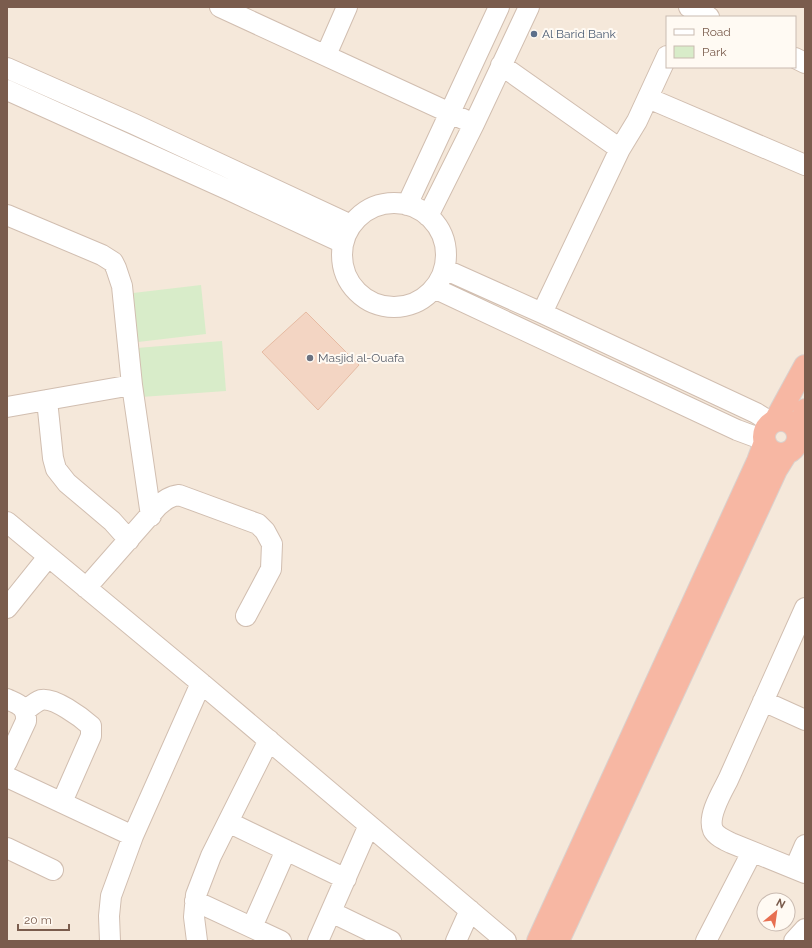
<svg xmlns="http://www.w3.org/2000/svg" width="812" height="948" font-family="Raleway,sans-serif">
<rect width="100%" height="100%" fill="#fdf6ec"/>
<path fill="#f5e8da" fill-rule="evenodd" d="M 7,7 L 805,7 L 805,941 L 7,941 ZM 667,17 L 795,17 L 795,67 L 667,67 ZM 764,900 L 788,900 L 788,924 L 764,924 Z"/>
<path fill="#d8ecc9" d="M 201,285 L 206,334 L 138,342 L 133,293 Z
M 222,341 L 226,391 L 141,397 L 137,348 Z"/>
<path fill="#f3d5c3" stroke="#e6bba3" d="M 306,312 L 359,365 L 318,410 L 262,352 Z"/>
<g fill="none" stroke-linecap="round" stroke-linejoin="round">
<defs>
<path id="minor" d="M 220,7 L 474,124
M 689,7 L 709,17
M 326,55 L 347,7
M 795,58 L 805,63
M 501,65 L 620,149
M 7,68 L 134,124 L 351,225
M 7,90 L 231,191 L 343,243
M 648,98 L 805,165
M342 255a52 52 0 1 1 104 0a52 52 0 1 1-104 0Z
M 407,205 L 499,7
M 7,215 L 102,255 L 113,262 L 116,268 L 122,286 L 132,385 L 151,516
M 428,216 L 474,124 L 529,7
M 444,269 L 542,313 L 756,413 L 772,423
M 434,288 L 737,430 L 764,440
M 542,313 L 620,149 L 637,121 L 667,56
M 47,400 L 53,458 L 56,469 L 67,483 L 112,521 L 129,540
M 7,407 L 132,385
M 7,522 L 201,683 L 506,941
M 86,588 L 158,506 C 165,500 170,496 179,495 L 258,524 L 265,531 L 272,544 L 271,569 L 246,616
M 7,608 L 48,557
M 805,608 L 728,780 C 722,792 707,816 713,830 C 716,836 725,840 731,843 L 805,873
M 7,699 C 18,704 27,706 26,721 L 7,762
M 763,701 L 805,720
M 25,711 C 30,707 35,702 41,700 C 54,697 81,717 91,726 L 91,736 L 62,802
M 7,777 L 133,836
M 228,822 L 346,879
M 7,848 L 53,870
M 795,868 L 805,845
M 195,901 L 281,941
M 331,912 L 391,941
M 252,927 L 286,850
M 110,941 L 109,916 L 111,896 L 133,836 L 201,683
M 197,941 L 194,917 L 196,895 L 211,856 L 269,740
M 318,941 L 369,825
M 456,941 L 470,910
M 706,941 L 752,852
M 794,941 L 805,929"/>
<path id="highway" d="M764 437a17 17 0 1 1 34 0a17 17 0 1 1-34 0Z
M 775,421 L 805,366
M 798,435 L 805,410
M 538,941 L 758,461 L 765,442
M 558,941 L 776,470 L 786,454"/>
</defs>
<use href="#minor" stroke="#d1beb0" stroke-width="22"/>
<use href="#highway" stroke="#dad1cd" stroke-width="24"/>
<use href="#minor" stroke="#fff" stroke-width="20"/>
<use href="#highway" stroke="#f7b7a3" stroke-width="22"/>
</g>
<circle fill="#5c6f8a" stroke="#fffaf3" stroke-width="1.5" cx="534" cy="34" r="4"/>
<circle fill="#6b7280" stroke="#fffaf3" stroke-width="1.5" cx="310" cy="358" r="4"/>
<g text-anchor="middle" stroke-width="4" stroke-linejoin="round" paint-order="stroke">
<g font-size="12" fill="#4e5e75" stroke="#fffaf3" text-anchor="start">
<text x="542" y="38">Al Barid Bank</text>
</g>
<g font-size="12" fill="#5b616d" stroke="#fffaf3" text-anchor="start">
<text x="318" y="362">Masjid al-Ouafa</text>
</g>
</g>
<rect width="812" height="948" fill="none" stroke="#7a5c4d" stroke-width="16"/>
<rect x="666" y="16" width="130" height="52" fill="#fffaf3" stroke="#cabbb1"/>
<rect x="674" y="29" width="20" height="6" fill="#ffffff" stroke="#cabbb1"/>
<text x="702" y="36" font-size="12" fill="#7a5c4d">Road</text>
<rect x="674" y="46" width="20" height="12" fill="#d8ecc9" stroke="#cabbb1"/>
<text x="702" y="56" font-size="12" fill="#7a5c4d">Park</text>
<g transform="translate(776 912) rotate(29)"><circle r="19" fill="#fffaf3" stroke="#cabbb1"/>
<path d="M0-3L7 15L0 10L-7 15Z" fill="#e76f51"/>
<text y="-6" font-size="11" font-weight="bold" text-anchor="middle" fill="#7a5c4d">N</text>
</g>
<path d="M18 924v6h51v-6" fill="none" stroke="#7a5c4d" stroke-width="2"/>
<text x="24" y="924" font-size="12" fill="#7a5c4d" stroke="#fffaf3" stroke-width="3" paint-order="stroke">20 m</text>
</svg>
